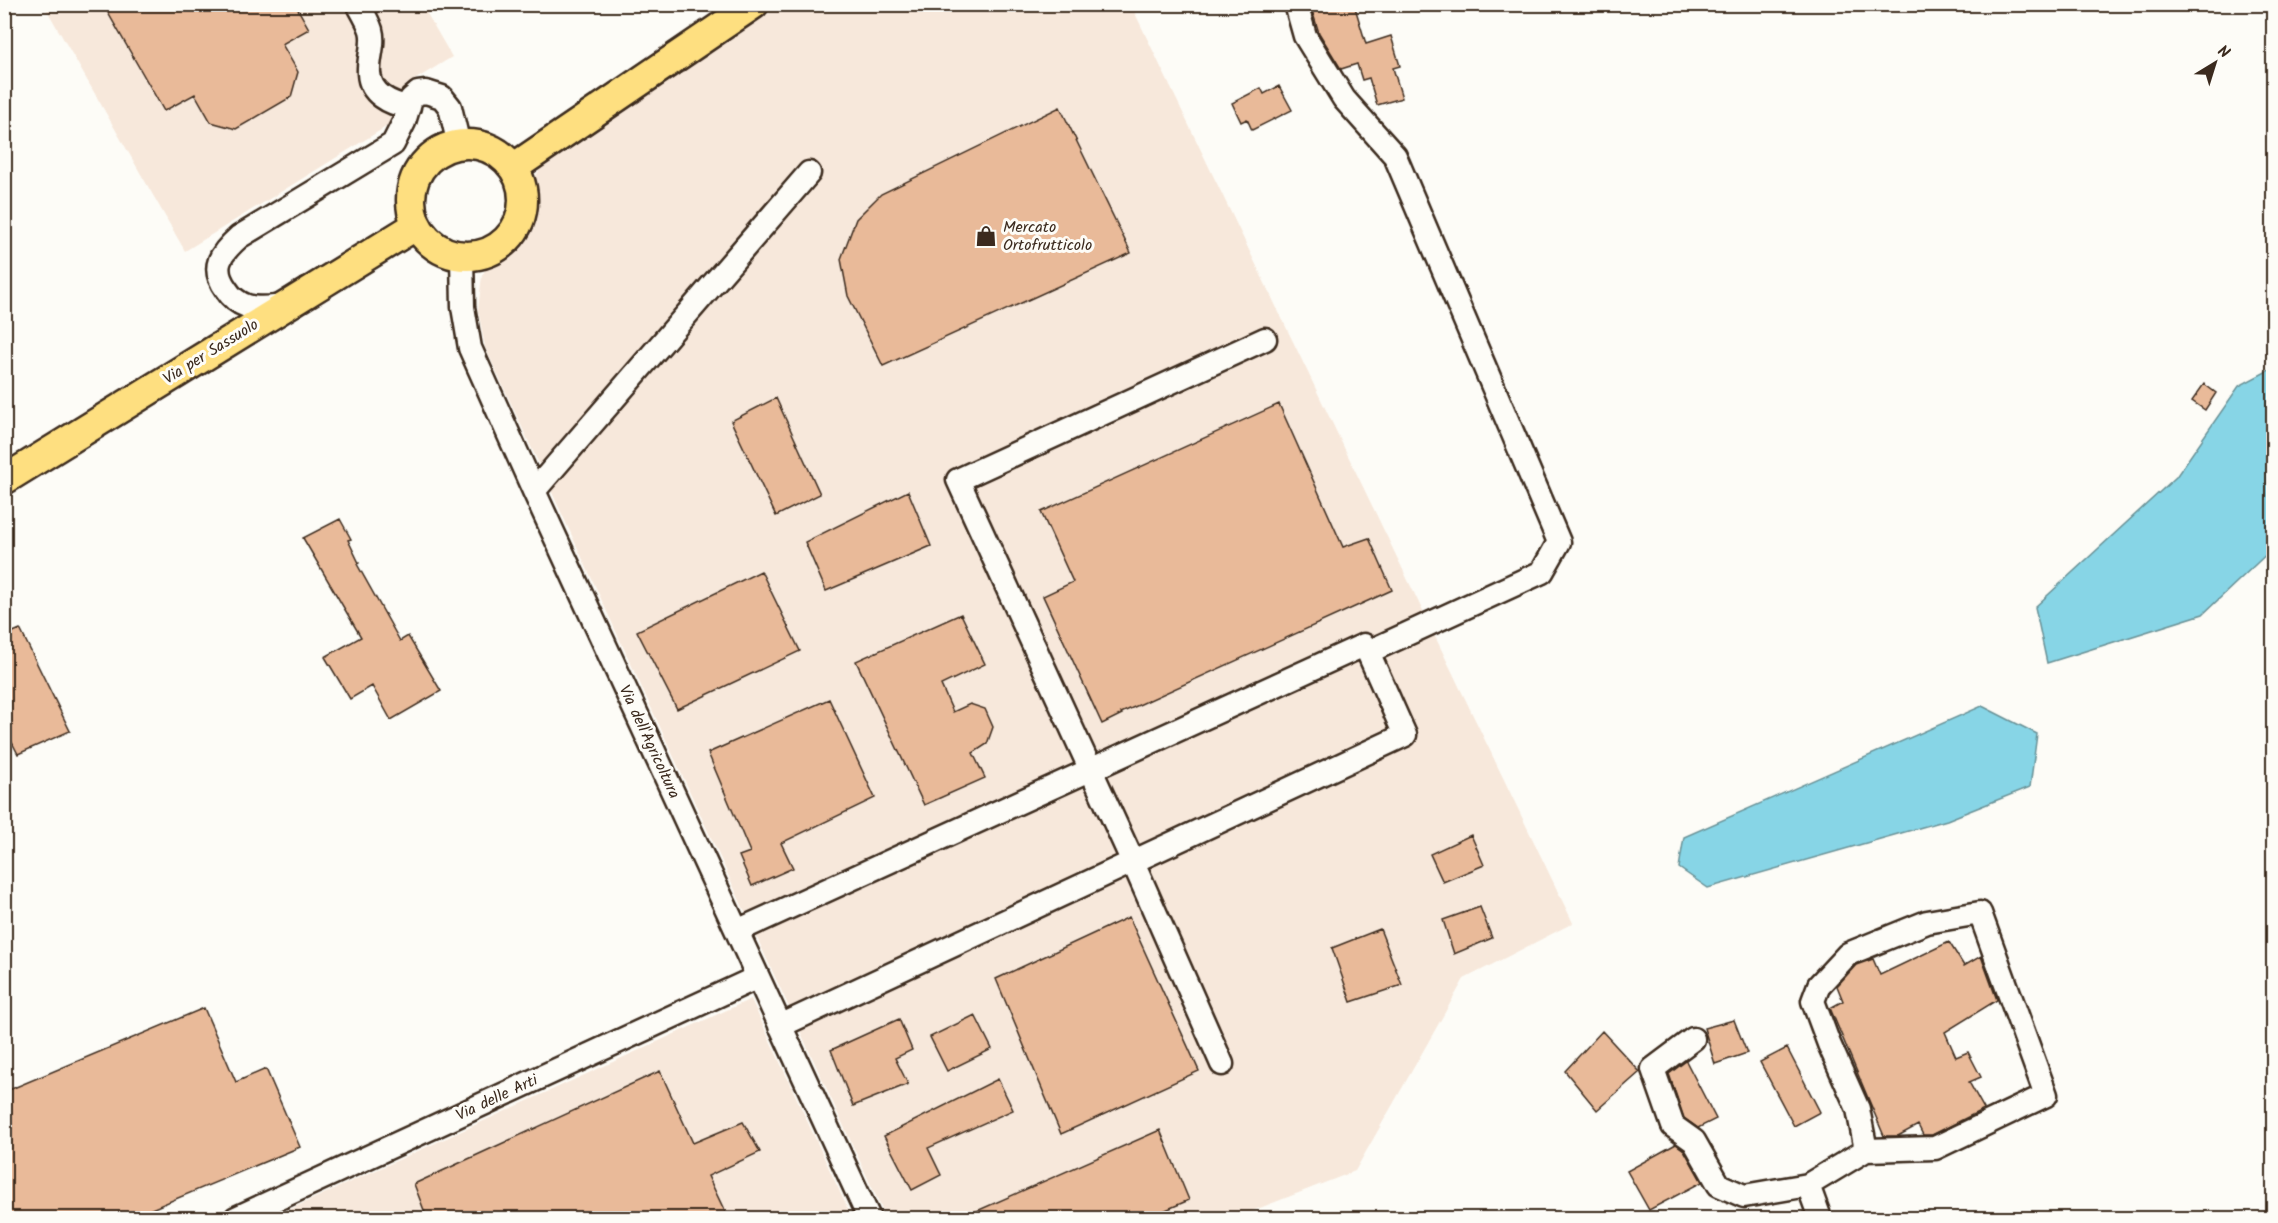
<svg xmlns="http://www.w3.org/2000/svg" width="2278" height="1223" viewBox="0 0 2278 1223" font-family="Kalam,sans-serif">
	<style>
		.built { fill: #f7e8db }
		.water { fill: #87d5e6; stroke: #699196; stroke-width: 1.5 }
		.building { fill: #e9ba99; stroke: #3b2a1e; stroke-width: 1.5 }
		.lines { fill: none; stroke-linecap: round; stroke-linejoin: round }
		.minor-casing { stroke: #3b2a1e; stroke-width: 27 }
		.major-casing { stroke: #3b2a1e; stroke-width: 33 }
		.minor { stroke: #fdfcf7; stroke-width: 22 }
		.major { stroke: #fedf80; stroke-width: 28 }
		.labels { text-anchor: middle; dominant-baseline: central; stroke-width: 6; stroke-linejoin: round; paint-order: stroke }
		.poi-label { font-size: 16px; fill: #3b2a1e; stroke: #fdfcf7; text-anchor: start }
		.street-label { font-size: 16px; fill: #3b2a1e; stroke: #fdfcf7 }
	</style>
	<rect width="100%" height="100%" fill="#fdfcf7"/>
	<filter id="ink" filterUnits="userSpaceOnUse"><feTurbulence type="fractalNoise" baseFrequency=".0167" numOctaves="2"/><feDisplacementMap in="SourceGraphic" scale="12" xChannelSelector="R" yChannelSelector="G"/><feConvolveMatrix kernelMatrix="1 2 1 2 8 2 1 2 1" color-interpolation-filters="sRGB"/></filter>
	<g filter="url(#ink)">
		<path class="built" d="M44 5H422L452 57 406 85 397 98 389 125 185 251Z
			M782 5H1131L1573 923 1464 979 1355 1171 1234 1218H886L485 347 478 310 482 275 488 266 519 242 528 227 533 207 536 176 541 167 558 149Z
			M751 999 852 1218H271Z"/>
		<path class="water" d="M2273 368V548L2203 614 2047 663 2035 607 2176 477 2239 386Z
			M1982 706 2037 734 2030 787 1947 820 1708 888 1679 868 1684 837Z"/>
		<path class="building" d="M103 4H295L309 29 282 44 298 72 291 97 236 129 211 122 195 94 164 111Z
			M1310 4H1354L1366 44 1391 36 1400 66 1393 68 1402 98 1377 105 1369 78 1362 80 1357 64 1341 69 1319 33Z
			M1279 86 1292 110 1252 130 1247 119 1241 122 1232 103 1261 88 1264 94Z
			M1060 107 1131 253 883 366 848 296 841 259 856 219 881 194Z
			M2204 384 2216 393 2205 410 2192 401Z
			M776 398 820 494 776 516 731 421Z
			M1279 404 1343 547 1369 538 1392 590 1121 713 1122 714 1102 724 1043 596 1073 582 1041 512Z
			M908 491 931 546 826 591 805 542Z
			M340 519 351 539 348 540 359 563 357 564 400 641 408 636 441 691 391 720 372 686 350 699 325 657 361 637 303 538Z
			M761 571 800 651 677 709 637 631Z
			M961 614 985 664 941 685 953 712 970 704 985 709 993 727 987 744 973 753 985 778 924 805 856 661Z
			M20 629 70 731 18 754 4 727V636Z
			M829 699 875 798 781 843 793 868 752 886 739 856 750 852 708 753Z
			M1471 835 1484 865 1443 882 1430 854Z
			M1480 907 1492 938 1454 954 1443 920Z
			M1129 917 1199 1071 1061 1134 996 979Z
			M1380 929 1402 985 1351 1002 1332 948Z
			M1949 942 1964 966 1981 956 1997 1000 1945 1032 1956 1057 1968 1052 1981 1077 1969 1082 1984 1109 1932 1135H1923L1918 1125 1898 1136H1884L1830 1008 1843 1001 1837 986 1856 965 1873 959 1880 975Z
			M204 1008 236 1082 266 1069 300 1147 130 1218H4V1092Z
			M975 1015 992 1049 947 1071 930 1037Z
			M899 1019 912 1050 895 1058 908 1084 853 1106 831 1050Z
			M1734 1020 1747 1053 1715 1064 1704 1028Z
			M1602 1031 1640 1072 1597 1110 1565 1071Z
			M1787 1048 1820 1112 1794 1126 1760 1062Z
			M1686 1061 1716 1119 1698 1128 1684 1118 1669 1074Z
			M660 1071 693 1143 743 1122 760 1152 708 1176 728 1218H427L414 1184Z
			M998 1079 1013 1110 928 1148 941 1175 912 1190 884 1136Z
			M1160 1130 1189 1200 1147 1218H961Z
			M1676 1144 1684 1150 1702 1182 1649 1210 1627 1171Z"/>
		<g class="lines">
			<defs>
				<path id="minor" d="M358 4C363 13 368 21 371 30 375 44 368 58 369 73 370 94 390 104 409 107
					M1296 4 1305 36 1344 99 1395 156 1559 542 1542 572 1368 652
					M462 256 463 307 470 348 534 491 869 1218
					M285 306C273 307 259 310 247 306 238 303 231 297 226 289 210 267 221 253 239 237L393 144 404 122 411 99 418 93 426 92 442 97 450 107 459 145
					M534 491 809 173
					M737 931 1364 645 1368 652 1405 735 780 1026
					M1693 1039 1653 1069 1673 1126 1694 1141 1719 1185 1744 1196 1808 1185 1820 1218
					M1222 1064 1133 862 958 480 1265 339
					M1808 1185 1866 1150 1858 1109 1829 1044 1813 1001 1819 985 1848 954 1927 922 1980 913 2046 1095 1935 1148 1866 1150
					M236 1218 758 977"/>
				<path id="major" d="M411 200a56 56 0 1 1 112 0a56 56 0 1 1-112 0Z
					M513 168 754 4
					M4 480 417 225"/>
			</defs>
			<use href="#minor" class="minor-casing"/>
			<use href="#major" class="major-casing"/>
			<use href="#minor" class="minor"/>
			<use href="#major" class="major"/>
		</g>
	</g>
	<defs>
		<symbol id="shop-bare" viewBox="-9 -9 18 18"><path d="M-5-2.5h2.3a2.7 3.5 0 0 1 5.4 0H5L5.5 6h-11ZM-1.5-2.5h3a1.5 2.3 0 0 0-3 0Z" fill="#3b2a1e" stroke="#fdfcf7" stroke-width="2.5" paint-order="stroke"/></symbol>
	</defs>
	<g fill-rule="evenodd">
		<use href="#shop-bare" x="971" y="221" width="30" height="30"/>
	</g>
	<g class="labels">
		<g class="poi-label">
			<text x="1003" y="227">Mercato<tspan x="1003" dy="18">Ortofrutticolo</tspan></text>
		</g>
		<g class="street-label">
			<text transform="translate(211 352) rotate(-32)">Via per Sassuolo</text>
			<text transform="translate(649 742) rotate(65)">Via dell'Agricoltura</text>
			<text transform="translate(497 1098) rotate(-25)">Via delle Arti</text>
		</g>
	</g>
	<rect width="2278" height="1223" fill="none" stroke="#fdfcf7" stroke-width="24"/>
	<rect x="12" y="12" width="2254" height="1199" fill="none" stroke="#3b2a1e" stroke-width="2" filter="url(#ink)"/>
	<g transform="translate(2215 63) rotate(38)" stroke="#fdfcf7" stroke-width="4.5" paint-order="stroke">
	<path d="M0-4.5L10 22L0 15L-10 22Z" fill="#3b2a1e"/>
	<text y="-9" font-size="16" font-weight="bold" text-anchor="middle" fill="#3b2a1e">N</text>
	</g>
</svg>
